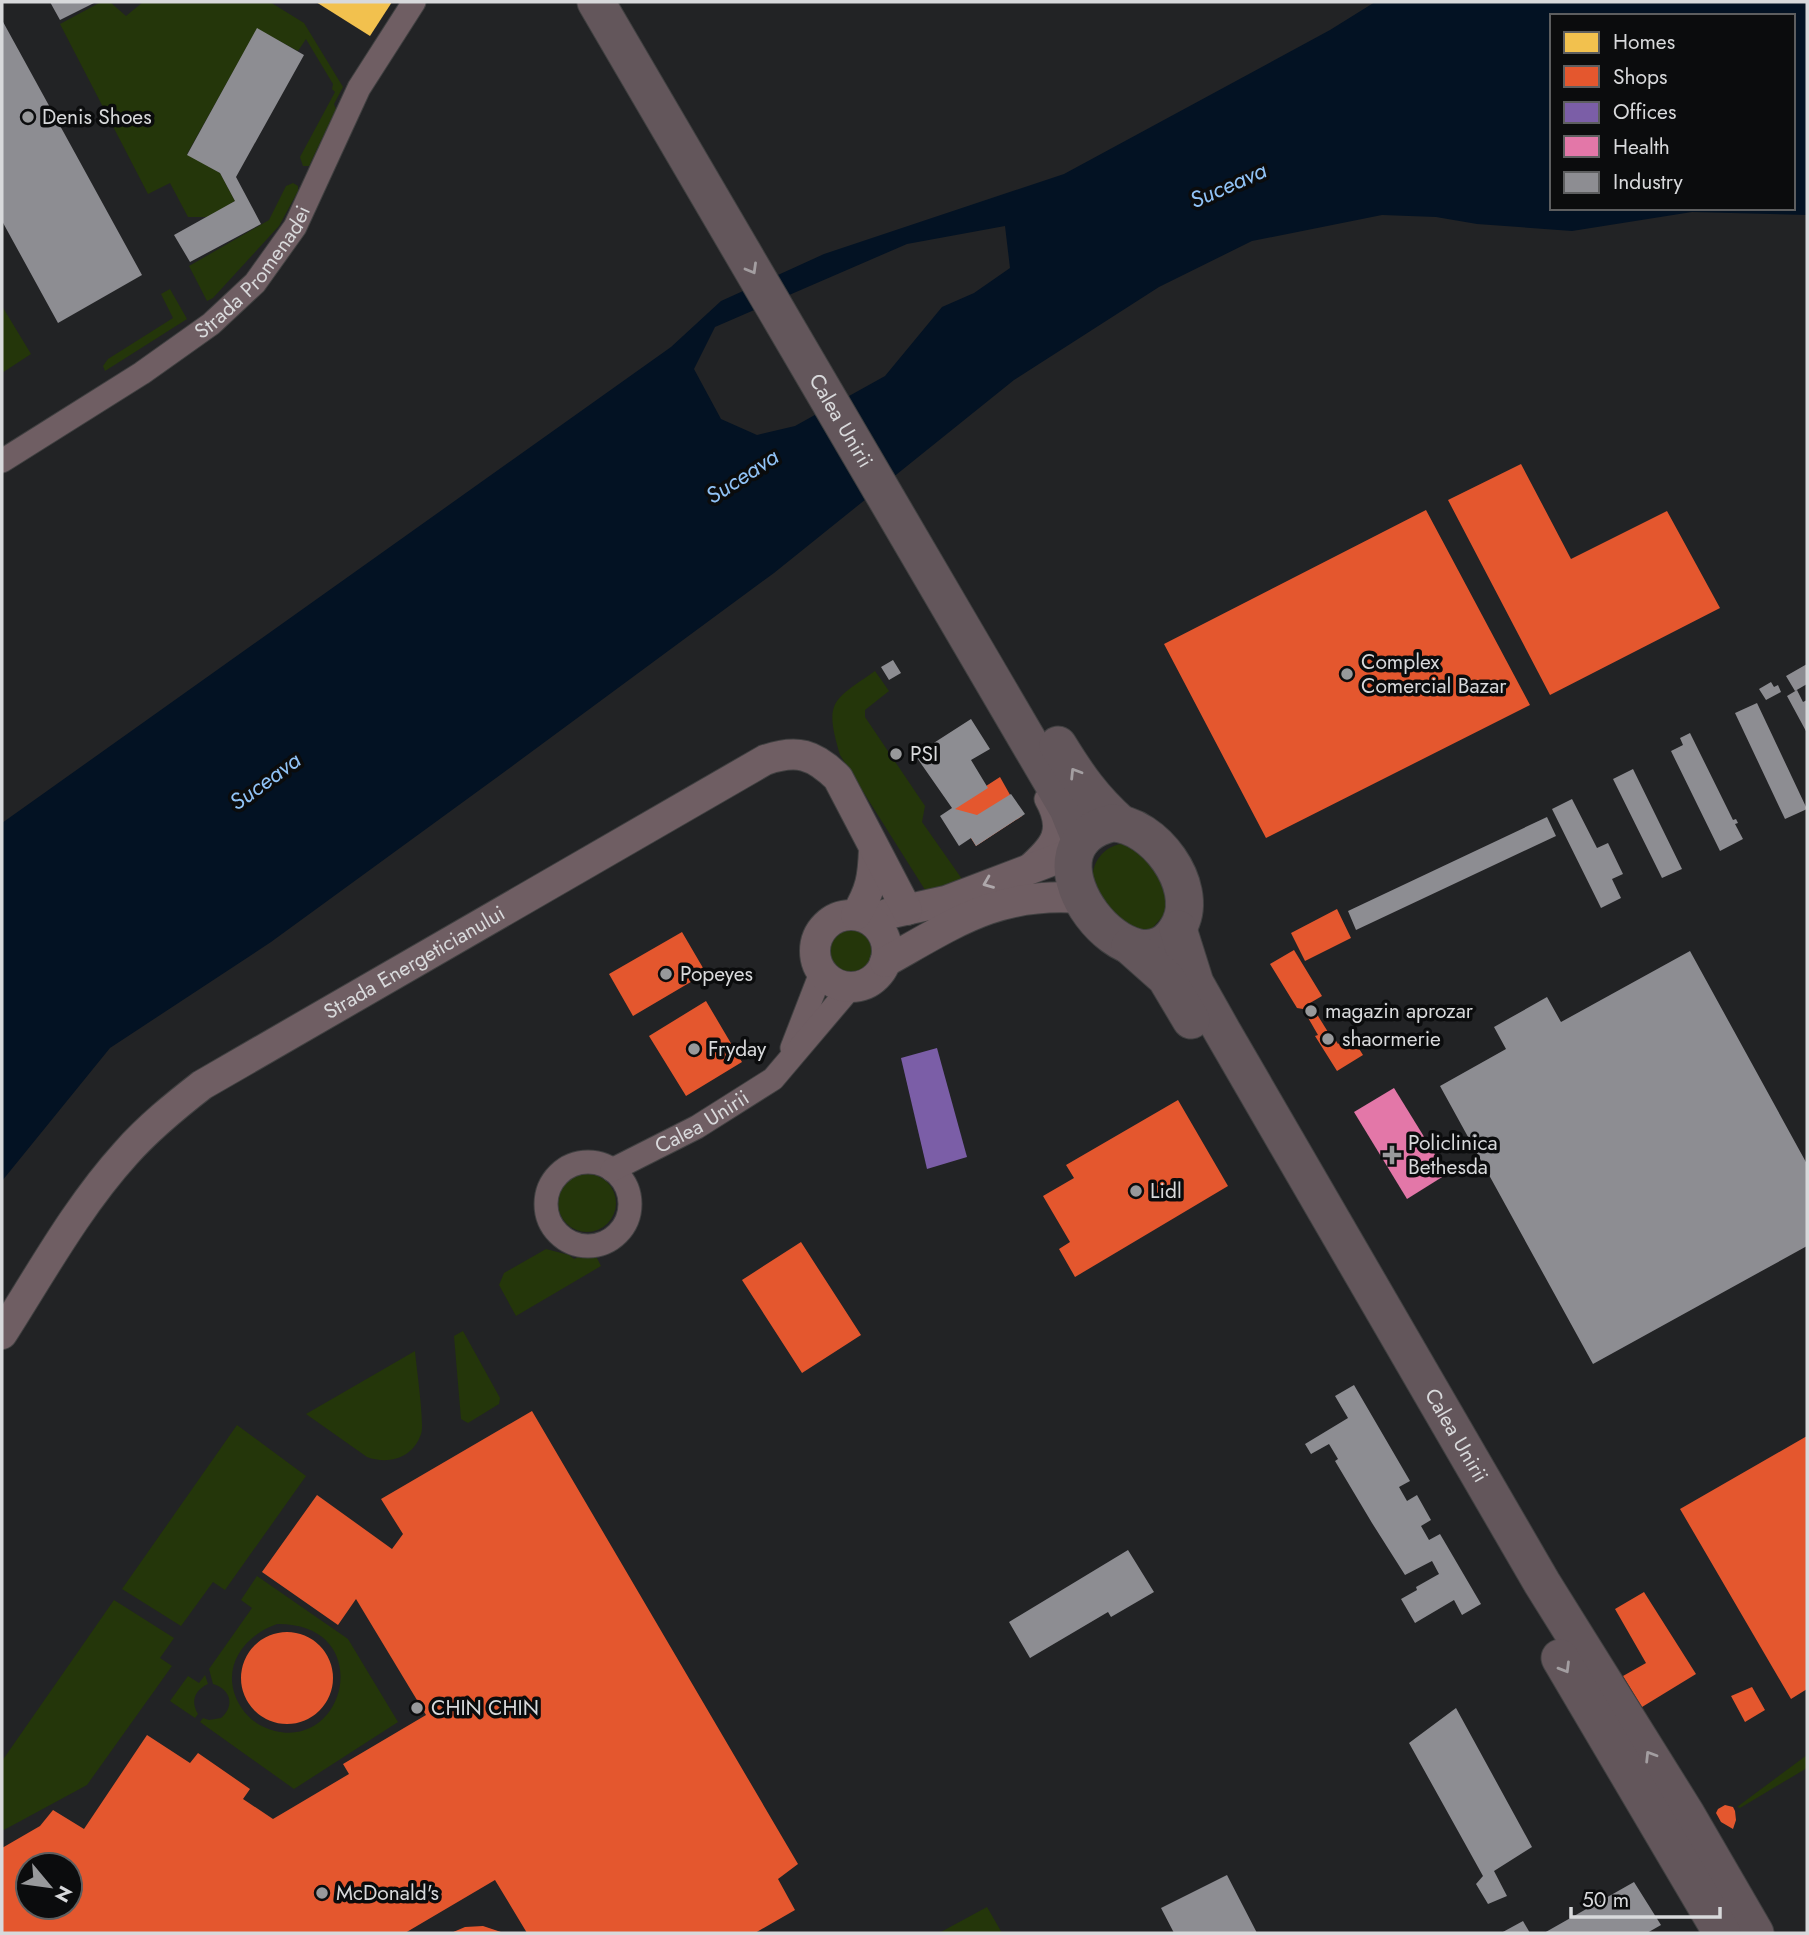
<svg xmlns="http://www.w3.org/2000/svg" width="1809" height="1935" viewBox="0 0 1809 1935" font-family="Jost,sans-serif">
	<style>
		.green { fill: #24360a; fill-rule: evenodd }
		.water { fill: #031223; fill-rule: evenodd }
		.homes { fill: #f2c14e }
		.shops { fill: #e4572e; fill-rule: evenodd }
		.offices { fill: #7b5ea7 }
		.health { fill: #e377a8 }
		.industry { fill: #8d8d92 }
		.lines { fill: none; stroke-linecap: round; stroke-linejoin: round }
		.minor-casing { stroke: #404041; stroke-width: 25 }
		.tertiary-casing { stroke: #404041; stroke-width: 32 }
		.primary-casing { stroke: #404041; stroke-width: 39 }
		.minor { stroke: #6f5e63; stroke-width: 23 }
		.tertiary { stroke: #6f5e63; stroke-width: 30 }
		.primary { stroke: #63565b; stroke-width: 37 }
		.oneway { stroke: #a39ea1 }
		.oneway2 { stroke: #aea8ab }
		.poi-dot { fill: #98999b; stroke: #0b0c0d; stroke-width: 2.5 }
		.labels { text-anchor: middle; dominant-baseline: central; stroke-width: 7; stroke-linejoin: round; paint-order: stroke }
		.poi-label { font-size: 21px; fill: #d8d9db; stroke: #0b0c0d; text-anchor: start }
		.street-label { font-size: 21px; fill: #d8d9db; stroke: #0b0c0d }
		.water-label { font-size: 23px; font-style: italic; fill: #91c3f6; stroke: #0b0c0d }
	</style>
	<rect width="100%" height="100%" fill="#222325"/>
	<path class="green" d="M101 2H110L126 16 143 2H270L304 23 343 87 334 104 336 109 309 166H303L300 157 335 92 332 89 333 84 306 39 298 51 257 29 187 154 220 173 235 201 208 217H188L170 183 148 194 60 24Z
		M293 183 298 186V191L279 226 213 298 207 301 189 266 269 220 286 186Z
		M170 289 187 319 105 371 103 366 108 359 173 318 161 294Z
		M2 306 31 354 2 373Z
		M875 671 889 691 865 710V717L925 806 922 822 962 879 927 893 840 755C824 701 832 701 875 671Z
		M1122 844 1139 849 1165 882 1168 910 1148 933 1117 925C1111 914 1094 890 1093 879 1091 862 1106 845 1122 844Z
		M816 951a34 34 0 1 1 68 0a34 34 0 1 1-68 0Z
		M558 1203a29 29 0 1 1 58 0a29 29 0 1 1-58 0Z
		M546 1249 569 1255 574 1259 587 1253 596 1256 601 1266 516 1316 499 1285 504 1273Z
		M463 1331 500 1398 499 1404 468 1423 461 1419 454 1336Z
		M415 1351C416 1364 425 1426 421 1434 413 1458 389 1465 367 1457L306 1414Z
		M237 1425 306 1476 225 1590 213 1582 181 1626 122 1589Z
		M257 1576 348 1639 398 1722 294 1789 200 1722 203 1718 209 1720 221 1718C235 1706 231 1689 213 1684L209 1669 252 1608 241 1600ZM277 1624C375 1623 348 1749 275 1731 261 1727 249 1720 241 1707 218 1671 242 1636 277 1624Z
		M114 1600 174 1638 160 1658 172 1666 87 1785 2 1831V1761Z
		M205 1675 208 1684C195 1690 190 1701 198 1714L195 1718 170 1701 188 1676 199 1683Z
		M1807 1755V1768L1740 1808 1737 1807Z
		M987 1907 1002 1933H939Z"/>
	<path class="water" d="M1375 2H1807V215L1692 212 1572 231 1477 224 1436 217 1382 215 1252 241 1159 287 1014 380 774 573 496 778 271 942 110 1048 2 1181V823L671 347 721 301 824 254 1064 174 1330 30ZM1552 16H1793V208H1552ZM1005 226 1010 268 974 293 942 307 885 376 795 426 757 435 721 419 694 369 715 327 907 244Z"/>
	<path class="homes" d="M316 2H392L370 36Z"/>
	<path class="shops" d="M1521 464 1571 559 1667 511 1720 608 1550 695 1448 500Z
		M1426 510 1530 705 1266 838 1164 644Z
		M1000 777 1022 816 976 846 952 808Z
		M1337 909 1351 938 1305 961 1291 933Z
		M682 932 706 973 633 1016 609 974Z
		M1294 950 1322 996 1310 1003 1328 1032 1330 1031 1338 1044 1351 1036 1363 1055 1337 1071 1315 1036 1318 1035 1303 1009 1297 1008 1270 964Z
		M706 1001 742 1062 686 1096 649 1036Z
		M1178 1100 1228 1186 1075 1277 1059 1249 1070 1242 1043 1196 1074 1178 1066 1165Z
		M801 1242 861 1335 802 1373 742 1280Z
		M532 1411 798 1864 778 1879 795 1910 755 1933H527L495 1880 405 1933H2V1848L40 1826 53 1810 84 1829 147 1735 190 1763 198 1753 250 1789 243 1799 273 1819 349 1774 343 1764 426 1715 356 1599 338 1625 262 1572 317 1495 392 1549 403 1534 381 1499ZM28 1865H70V1907H28Z
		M1807 1436V1689L1791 1699 1680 1509Z
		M1644 1592 1696 1674 1642 1707 1623 1676 1646 1663 1615 1609Z
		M241 1678a46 46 0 1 1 92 0a46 46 0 1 1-92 0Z
		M1752 1687 1765 1710 1745 1722 1731 1696Z
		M1725 1805 1733 1807 1735 1811 1736 1820 1733 1829 1721 1822 1716 1813 1718 1809Z
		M483 1926 504 1933H451L465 1927Z"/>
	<path class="offices" d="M937 1048 967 1157 927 1169 901 1058Z"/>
	<path class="health" d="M1394 1088 1447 1174 1407 1199 1354 1112Z"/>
	<path class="industry" d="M50 2H96L60 20Z
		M2 20 142 275 58 323 2 221Z
		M257 28 304 55 236 177 261 224 190 262 174 235 235 201 220 173 187 155Z
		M893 660 901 673 889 680 881 667Z
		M1807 664V684L1795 691 1786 676Z
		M1771 682 1774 687 1778 685 1781 692 1766 700 1759 689Z
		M1797 690 1803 702 1807 700V733L1787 696Z
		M1757 703 1807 809 1785 819 1735 713Z
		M971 719 990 749 971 760 988 788 955 809 977 815 1011 794 1025 814 976 846 971 838 959 846 940 816 952 808 915 755Z
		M1690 733 1733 820 1736 819 1738 823 1735 824 1743 839 1720 851 1671 751 1683 745 1680 738Z
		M1633 769 1682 869 1662 878 1613 779Z
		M1572 799 1597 848 1608 843 1623 874 1612 879 1621 898 1601 908 1552 809Z
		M1547 817 1556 836 1356 930 1348 911Z
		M1690 951 1807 1164V1246L1593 1364 1440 1086 1506 1049 1494 1027 1547 997 1561 1022Z
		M1354 1385 1410 1481 1399 1487 1407 1501 1417 1495 1431 1520 1421 1526 1429 1540 1440 1534 1481 1604 1462 1615 1454 1600 1415 1623 1401 1599 1417 1590 1416 1587 1439 1574 1432 1561 1405 1575 1372 1523 1335 1461 1338 1459 1329 1444 1311 1454 1305 1444 1348 1418 1335 1396Z
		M1128 1550 1154 1592 1111 1617 1108 1612 1030 1658 1009 1622Z
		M1456 1708 1532 1847 1494 1871 1507 1896 1488 1904 1476 1884 1483 1876 1409 1743Z
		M1227 1875 1257 1933H1174L1161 1908Z
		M1634 1882 1661 1925 1647 1933H1544Z
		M1523 1921 1530 1933H1501Z"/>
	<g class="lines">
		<defs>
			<g id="minor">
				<path id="s1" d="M2 461 142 373 211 324 255 283 295 227 359 88 414 2"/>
				<path d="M1027 867C1052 845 1064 831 1046 799"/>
				<path d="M792 1048 821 973"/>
				<circle cx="588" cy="1204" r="42"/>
				<path id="s2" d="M612 1170 697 1127 773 1079 851 987"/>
			</g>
			<g id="tertiary">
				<path d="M887 914 946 901 1075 852"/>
				<circle cx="851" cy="951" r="36"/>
				<path d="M856 915C871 890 873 877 874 849"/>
				<path d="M885 962C955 923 997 892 1080 898"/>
				<path id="s3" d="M2 1334C41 1273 77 1207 126 1153 149 1127 175 1106 202 1085L765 760C797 749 814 754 838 778L907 910"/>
			</g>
			<g id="primary">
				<path id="s4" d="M596 2 1068 809 1081 841"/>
				<path d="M1058 745C1077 776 1093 799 1120 823"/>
				<path d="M1112 823C1154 824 1199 885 1180 924 1138 1009 1009 847 1112 823Z"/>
				<path id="s5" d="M1178 929 1195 983 1222 1031 1542 1583 1686 1814 1755 1933"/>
				<path d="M1130 946 1166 978 1191 1020"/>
				<path d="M1560 1658 1722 1933"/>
			</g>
		</defs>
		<use href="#minor" class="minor-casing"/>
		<use href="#tertiary" class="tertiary-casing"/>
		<use href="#primary" class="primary-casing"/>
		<use href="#minor" class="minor"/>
		<use href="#tertiary" class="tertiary"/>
		<use href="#primary" class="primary"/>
	</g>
	<defs><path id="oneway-chevron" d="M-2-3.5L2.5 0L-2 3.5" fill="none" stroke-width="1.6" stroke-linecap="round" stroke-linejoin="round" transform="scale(1.75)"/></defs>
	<g class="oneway">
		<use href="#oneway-chevron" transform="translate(752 269) rotate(60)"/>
		<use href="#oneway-chevron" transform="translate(1075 773) rotate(-122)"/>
		<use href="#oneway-chevron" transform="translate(1565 1668) rotate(59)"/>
		<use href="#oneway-chevron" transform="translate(1650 1756) rotate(-122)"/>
	</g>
	<use class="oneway2" href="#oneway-chevron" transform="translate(988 883) rotate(158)"/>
	<g class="poi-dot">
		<circle cx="28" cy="117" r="7"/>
		<circle cx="1347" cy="674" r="7"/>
		<circle cx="896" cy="754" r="7"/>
		<circle cx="666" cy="974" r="7"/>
		<circle cx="1311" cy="1011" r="7"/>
		<circle cx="1328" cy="1039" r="7"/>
		<circle cx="694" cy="1049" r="7"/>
		<path d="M1388.5 1144.5h7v7h7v7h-7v7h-7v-7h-7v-7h7z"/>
		<circle cx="1136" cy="1191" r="7"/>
		<circle cx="417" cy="1708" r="7"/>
		<circle cx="322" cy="1893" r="7"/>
	</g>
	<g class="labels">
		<g class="poi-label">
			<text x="42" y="117">Denis Shoes</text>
			<text x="1361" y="662">Complex<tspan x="1361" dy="24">Comercial Bazar</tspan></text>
			<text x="910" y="754">PSI</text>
			<text x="680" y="974">Popeyes</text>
			<text x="1325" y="1011">magazin aprozar</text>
			<text x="1342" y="1039">shaormerie</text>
			<text x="708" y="1049">Fryday</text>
			<text x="1408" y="1143">Policlinica<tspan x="1408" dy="24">Bethesda</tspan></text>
			<text x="1150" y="1191">Lidl</text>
			<text x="431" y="1708">CHIN CHIN</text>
			<text x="336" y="1893">McDonald's</text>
		</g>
		<g class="street-label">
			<text stroke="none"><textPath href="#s1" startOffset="317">Strada Promenadei</textPath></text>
			<text stroke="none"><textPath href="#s4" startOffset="485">Calea Unirii</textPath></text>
			<text stroke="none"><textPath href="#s3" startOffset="567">Strada Energeticianului</textPath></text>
			<text stroke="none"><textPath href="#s2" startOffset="102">Calea Unirii</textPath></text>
			<text stroke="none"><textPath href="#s5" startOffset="579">Calea Unirii</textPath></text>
		</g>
		<g class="water-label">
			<text transform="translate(1228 185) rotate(-24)">Suceava</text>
			<text transform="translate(742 476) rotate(-33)">Suceava</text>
			<text transform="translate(265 781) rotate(-36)">Suceava</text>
		</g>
	</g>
	<rect width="1809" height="1935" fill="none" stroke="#d8d9db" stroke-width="7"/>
	<rect x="1550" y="14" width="245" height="196" fill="#0b0c0d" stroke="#5d5e5f" stroke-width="2"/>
	<rect x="1564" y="32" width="35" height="21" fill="#f2c14e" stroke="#5d5e5f" stroke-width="2"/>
	<text x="1613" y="49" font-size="21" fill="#d8d9db">Homes</text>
	<rect x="1564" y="66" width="35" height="21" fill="#e4572e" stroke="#5d5e5f" stroke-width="2"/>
	<text x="1613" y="84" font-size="21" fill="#d8d9db">Shops</text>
	<rect x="1564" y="102" width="35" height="21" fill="#7b5ea7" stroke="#5d5e5f" stroke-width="2"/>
	<text x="1613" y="119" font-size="21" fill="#d8d9db">Offices</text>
	<rect x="1564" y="136" width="35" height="21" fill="#e377a8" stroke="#5d5e5f" stroke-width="2"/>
	<text x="1613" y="154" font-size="21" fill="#d8d9db">Health</text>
	<rect x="1564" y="172" width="35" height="21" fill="#8d8d92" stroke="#5d5e5f" stroke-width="2"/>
	<text x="1613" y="189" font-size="21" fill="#d8d9db">Industry</text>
	<g transform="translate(49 1886) rotate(119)"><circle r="33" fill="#0b0c0d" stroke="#5d5e5f" stroke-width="2"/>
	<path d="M0-5L12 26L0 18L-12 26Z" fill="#98999b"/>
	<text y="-10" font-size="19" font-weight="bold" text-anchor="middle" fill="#d8d9db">N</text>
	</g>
	<path d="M1571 1907v10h149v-10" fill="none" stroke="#d8d9db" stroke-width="3.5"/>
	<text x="1582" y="1907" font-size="21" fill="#d8d9db" stroke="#0b0c0d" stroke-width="5" paint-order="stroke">50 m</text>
</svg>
